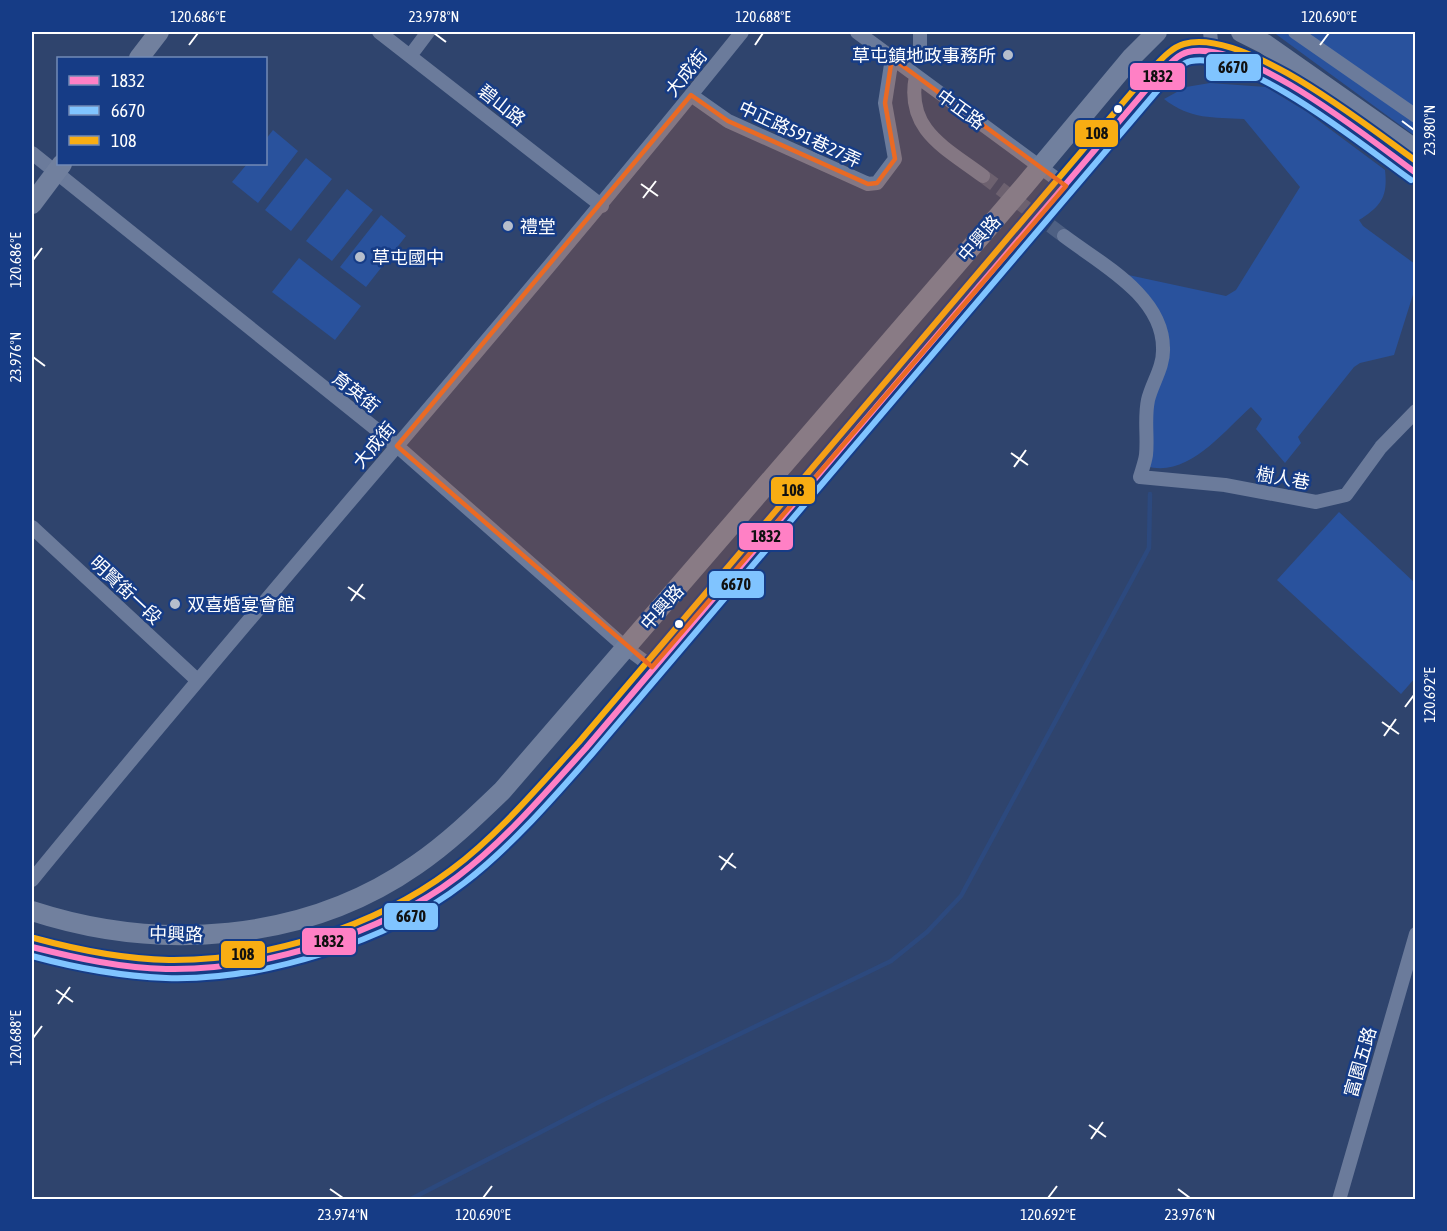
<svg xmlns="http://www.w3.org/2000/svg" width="1447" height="1231" viewBox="0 0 1447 1231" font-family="'Asap Condensed','Noto Sans TC',sans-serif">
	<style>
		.green { fill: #29529d }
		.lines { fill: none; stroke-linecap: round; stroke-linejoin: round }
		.stream { stroke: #2c497e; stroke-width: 4.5 }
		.street-tunnel { stroke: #4e6083; stroke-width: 14; stroke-dasharray: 14 7; stroke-linecap: butt }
		.street { stroke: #6b7b9b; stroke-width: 14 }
		.secondary { stroke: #71809e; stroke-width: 20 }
		.bus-1-casing { stroke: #163c86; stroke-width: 10 }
		.bus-2-casing { stroke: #163c86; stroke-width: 10 }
		.bus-3-casing { stroke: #163c86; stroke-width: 10 }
		.bus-1 { stroke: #ff80c5; stroke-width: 6 }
		.bus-2 { stroke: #80c4ff; stroke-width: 6 }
		.bus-3 { stroke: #f8ad13; stroke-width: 6 }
		.marked { fill: #ea6a24; fill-opacity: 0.2; stroke: #ea6a24; stroke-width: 4.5; stroke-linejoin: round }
		.ticks { fill: none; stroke: #fff; stroke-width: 2 }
		.poi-dot { fill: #b6becc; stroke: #163c86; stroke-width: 2 }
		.bus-dot { fill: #fff; stroke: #163c86; stroke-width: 2 }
		.labels { text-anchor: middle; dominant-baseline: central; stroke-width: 5; stroke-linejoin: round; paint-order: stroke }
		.poi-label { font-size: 18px; fill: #fff; stroke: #163c86; text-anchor: start }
		.street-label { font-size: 18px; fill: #fff; stroke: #163c86 }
		.line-badge { stroke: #163c86; stroke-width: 2 }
		.pale-badge-label { font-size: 16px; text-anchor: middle; font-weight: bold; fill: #111 }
		.neatline { fill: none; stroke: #fff; stroke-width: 2 }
		.ticks-label { font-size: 15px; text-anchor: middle; fill: #fff }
	</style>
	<rect width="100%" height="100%" fill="#2f446d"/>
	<path class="green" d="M1273 32H1415V136Z
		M1210 83 1266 87 1307 112 1385 170C1388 197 1381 206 1359 220L1363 226 1415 264 1416 285 1394 355 1360 363 1354 367 1298 437 1301 443 1285 463 1256 429 1262 419 1251 407C1223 432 1187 479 1146 466L1160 329 1119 273 1226 296 1236 290 1300 187 1244 119C1213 117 1191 120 1164 99L1186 87Z
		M273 130 298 151 258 203 232 182 247 164H266V139Z
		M306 158 332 179 291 231 265 210Z
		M347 189 373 210 332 261 306 241Z
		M381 215 406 236 366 287 340 267Z
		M299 258 361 306 335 340 272 292Z
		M1339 512 1415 583V678L1401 694 1277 580Z"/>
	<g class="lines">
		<path class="stream" d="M409 1200 599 1102 891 961 927 932 961 896 1149 548 1150 494"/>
		<path class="street-tunnel" d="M983 176 1064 236"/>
		<path class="street" d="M379 32 602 206
			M857 32 1066 186
			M1210 32 1212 49
			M1295 32 1416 116
			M920 48V32
			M410 56 428 32
			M916 76C905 130 946 148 983 176
			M691 95 728 121 868 184 877 183 895 159 885 103 892 58
			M32 153 397 446 625 647 652 667
			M1064 236C1101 264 1163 296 1163 348 1164 367 1152 383 1148 400 1144 419 1148 437 1146 455 1145 462 1142 470 1140 477L1225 485 1316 502 1346 495 1381 447 1416 411
			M32 527 196 679
			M32 880C265 595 511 319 742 32
			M1339 1200 1416 934"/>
		<path class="secondary" d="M1241 32 1265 44 1416 150
			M139 58 159 32
			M32 204 62 164
			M32 911C158 952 304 943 416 865 447 844 475 817 502 791L1025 185 1132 57 1157 32
			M32 947C87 962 154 974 212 967 295 957 380 929 450 882 473 866 494 844 514 824 564 775 609 722 652 667L1156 78C1165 70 1177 55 1188 52 1240 36 1371 141 1416 173"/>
		<defs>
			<path id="bus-1" d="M32 947C76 958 121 968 166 969 261 971 382 934 457 877 505 841 546 792 586 748L1156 78C1165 70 1175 55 1188 52 1247 39 1368 138 1416 173"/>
			<path id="bus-2" d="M32 956C76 968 120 976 166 978 262 981 388 942 464 883 512 846 553 798 592 754L1163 84C1170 77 1180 63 1191 61 1246 50 1366 148 1411 180"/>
			<path id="bus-3" d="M34 938C78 950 123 959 169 960 264 961 374 928 451 870 498 835 539 786 579 742L1149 72C1159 62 1170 48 1184 44 1244 27 1368 127 1416 161"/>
		</defs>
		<use href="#bus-1" class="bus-1-casing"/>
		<use href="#bus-2" class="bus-2-casing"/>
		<use href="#bus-3" class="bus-3-casing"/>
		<use href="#bus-1" class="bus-1"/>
		<use href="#bus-2" class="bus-2"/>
		<use href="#bus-3" class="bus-3"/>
	</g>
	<path class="marked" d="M892 58 1066 186 652 667 397 446 691 95 728 121 868 184 877 183 895 159 885 103Z"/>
	<path class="ticks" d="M434 33 446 42M189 45 198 33M755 45 763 33M1320 45 1329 33M1402 121 1414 130M641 184 658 196M643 198 656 181M33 260 42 248M33 357 45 366M1011 453 1028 465M1014 467 1026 450M348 587 365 599M351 601 363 584M1405 707 1414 695M1382 722 1399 734M1384 736 1396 719M719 856 736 868M721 870 733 853M56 990 73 1002M58 1004 70 987M33 1038 42 1026M1089 1125 1106 1137M1091 1139 1103 1122M330 1189 343 1198M1178 1189 1190 1198M483 1198 492 1186M1048 1198 1057 1186"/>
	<g class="poi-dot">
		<circle cx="1008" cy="55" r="6"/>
		<circle cx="508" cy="226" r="6"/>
		<circle cx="360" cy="257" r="6"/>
		<circle cx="175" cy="604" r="6"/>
	</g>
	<g class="bus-dot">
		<circle cx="1118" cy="109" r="5"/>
		<circle cx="679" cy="624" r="5"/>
	</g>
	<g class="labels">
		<g class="poi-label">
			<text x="996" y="55" text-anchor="end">草屯鎮地政事務所</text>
			<text x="520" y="226">禮堂</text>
			<text x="372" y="257">草屯國中</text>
			<text x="187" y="604">双喜婚宴會館</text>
		</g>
		<g class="street-label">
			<text transform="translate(686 73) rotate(-51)">大成街</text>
			<text transform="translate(502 105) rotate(38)">碧山路</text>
			<text transform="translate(961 109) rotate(36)">中正路</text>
			<text transform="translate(800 134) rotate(25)">中正路591巷27弄</text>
			<text transform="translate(979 238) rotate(-49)">中興路</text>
			<text transform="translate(356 392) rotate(38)">育英街</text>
			<text transform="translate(374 445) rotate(-50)">大成街</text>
			<text transform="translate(1283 478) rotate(10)">樹人巷</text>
			<text transform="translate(126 590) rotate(43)">明賢街一段</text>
			<text transform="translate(662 607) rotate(-48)">中興路</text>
			<text transform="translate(176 934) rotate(1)">中興路</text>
			<text transform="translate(1360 1062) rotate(-74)">富園五路</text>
		</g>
	</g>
	<g class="line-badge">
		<rect x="1205" y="53" width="57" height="29" rx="6" fill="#80c4ff"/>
		<rect x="1129" y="62" width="57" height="29" rx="6" fill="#ff80c5"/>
		<rect x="1074" y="119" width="45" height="29" rx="6" fill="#f8ad13"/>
		<rect x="770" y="476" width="46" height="29" rx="6" fill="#f8ad13"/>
		<rect x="738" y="522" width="56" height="29" rx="6" fill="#ff80c5"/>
		<rect x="708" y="570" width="57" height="29" rx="6" fill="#80c4ff"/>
		<rect x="383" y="902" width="56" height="29" rx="6" fill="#80c4ff"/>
		<rect x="301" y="927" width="56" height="29" rx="6" fill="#ff80c5"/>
		<rect x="220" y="940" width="46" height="29" rx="6" fill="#f8ad13"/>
	</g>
	<g class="pale-badge-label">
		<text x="1233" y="73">6670</text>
		<text x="1158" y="82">1832</text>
		<text x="1097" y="139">108</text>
		<text x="793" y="496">108</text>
		<text x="766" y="542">1832</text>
		<text x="736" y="590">6670</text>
		<text x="411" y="922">6670</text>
		<text x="329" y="947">1832</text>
		<text x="243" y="960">108</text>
	</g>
	<rect width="1447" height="1231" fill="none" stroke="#163c86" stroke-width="66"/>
	<rect x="57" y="57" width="210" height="108" fill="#163c86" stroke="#738ab6" stroke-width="1.5"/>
	<rect x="69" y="76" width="30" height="9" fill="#ff80c5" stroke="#738ab6" stroke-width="1.5"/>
	<text x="111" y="87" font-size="18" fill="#ffffff">1832</text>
	<rect x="69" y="106" width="30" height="9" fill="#80c4ff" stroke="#738ab6" stroke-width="1.5"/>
	<text x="111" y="117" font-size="18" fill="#ffffff">6670</text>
	<rect x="69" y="136" width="30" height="9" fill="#f8ad13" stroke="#738ab6" stroke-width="1.5"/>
	<text x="111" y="147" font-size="18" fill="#ffffff">108</text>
	<rect x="33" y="33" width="1381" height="1165" class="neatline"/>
	<g class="ticks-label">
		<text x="198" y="22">120.686°E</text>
		<text x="434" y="22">23.978°N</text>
		<text x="763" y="22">120.688°E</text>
		<text x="1329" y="22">120.690°E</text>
		<text transform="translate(1430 130) rotate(-90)" y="5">23.980°N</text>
		<text transform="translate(16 260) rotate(-90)" y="5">120.686°E</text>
		<text transform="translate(16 357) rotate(-90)" y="5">23.976°N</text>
		<text transform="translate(1430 695) rotate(-90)" y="5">120.692°E</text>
		<text transform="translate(16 1038) rotate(-90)" y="5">120.688°E</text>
		<text x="343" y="1220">23.974°N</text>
		<text x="483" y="1220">120.690°E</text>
		<text x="1048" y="1220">120.692°E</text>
		<text x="1190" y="1220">23.976°N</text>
	</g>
</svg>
